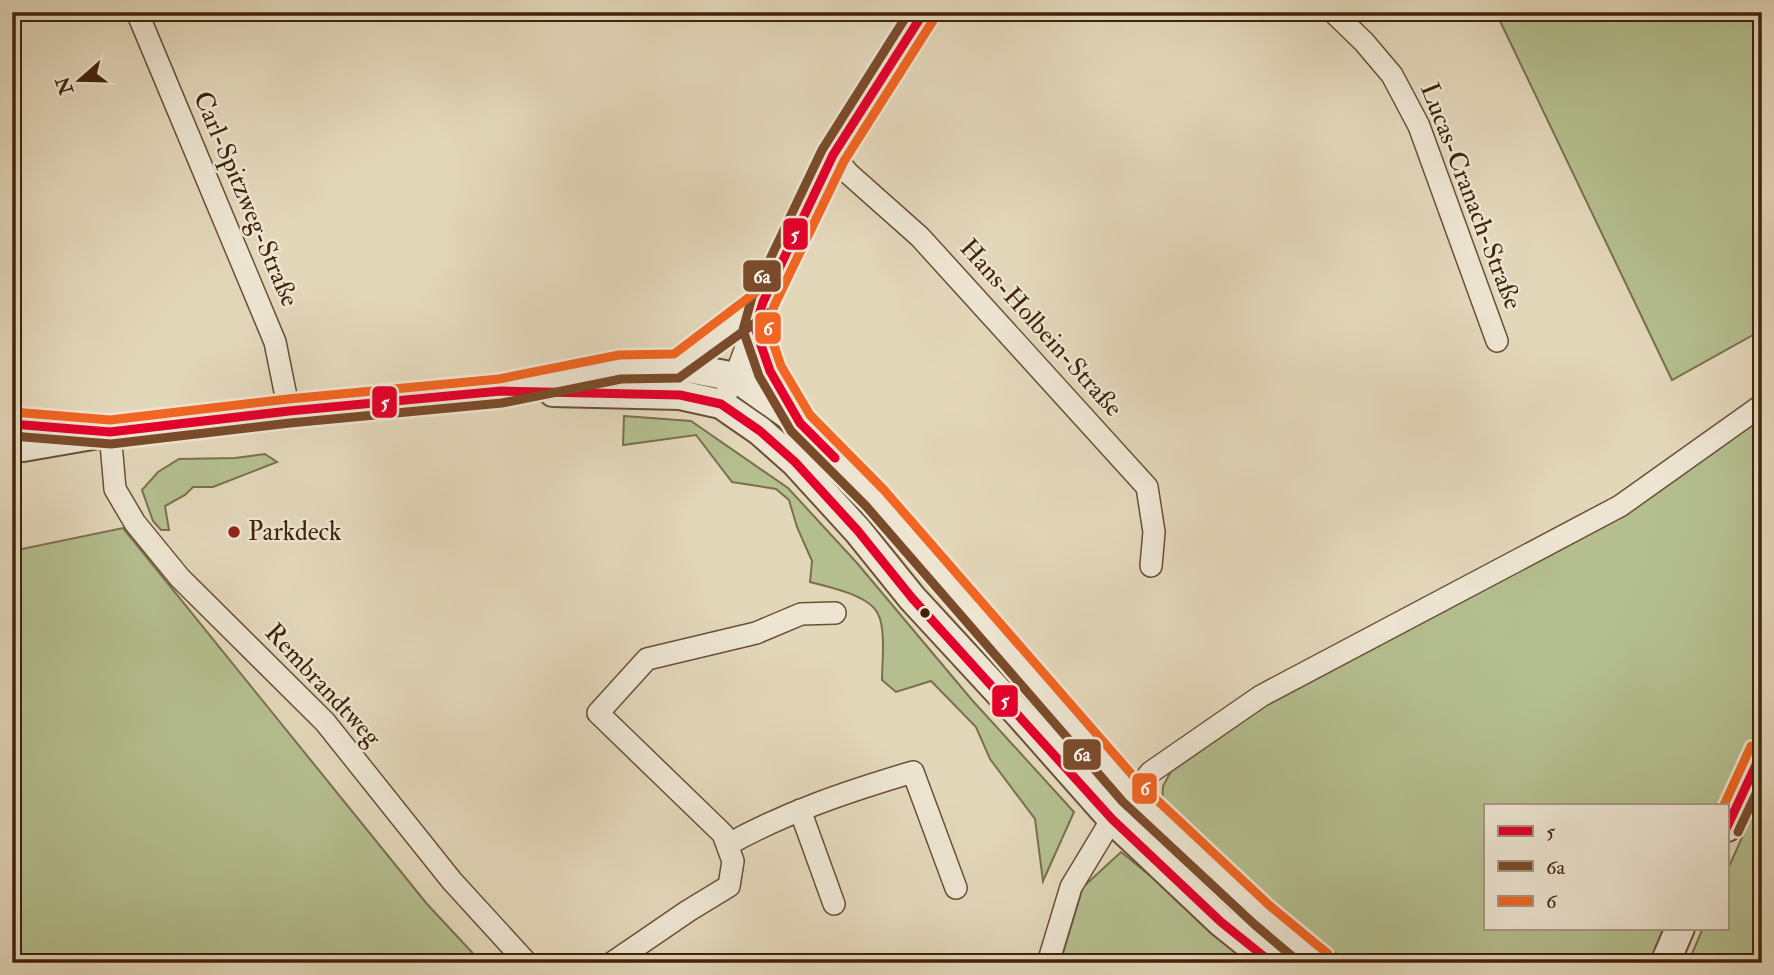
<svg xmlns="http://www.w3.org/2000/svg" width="1774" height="975" viewBox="0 0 1774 975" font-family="'IM FELL Double Pica',serif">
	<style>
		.green { fill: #b4be8f; stroke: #7a704c; stroke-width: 2 }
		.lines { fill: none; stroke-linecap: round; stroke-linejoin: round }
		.minor-casing { stroke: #6a5034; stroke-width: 24 }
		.tertiary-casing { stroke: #6a5034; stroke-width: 32 }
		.minor { stroke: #ede5d2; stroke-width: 21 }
		.tertiary { stroke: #ede5d2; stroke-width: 28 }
		.bus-1-casing { stroke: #ede5d2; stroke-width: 14 }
		.bus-2-casing { stroke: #ede5d2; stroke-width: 14 }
		.bus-3-casing { stroke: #ede5d2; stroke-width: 14 }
		.bus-1 { stroke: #e4002b; stroke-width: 9 }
		.bus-2 { stroke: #7a4b2a; stroke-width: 9 }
		.bus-3 { stroke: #f26522; stroke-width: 9 }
		.poi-dot { fill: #8f2418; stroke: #ede5d2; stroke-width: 2.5 }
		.bus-dot { fill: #412308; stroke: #ede5d2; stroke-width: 2.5 }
		.labels { text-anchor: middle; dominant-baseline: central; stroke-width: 5; stroke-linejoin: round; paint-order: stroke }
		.street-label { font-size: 26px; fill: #412308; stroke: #ede5d2 }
		.poi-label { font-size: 26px; fill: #412308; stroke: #ede5d2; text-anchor: start }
		.line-badge { stroke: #ede5d2; stroke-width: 2.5 }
		.badge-label { font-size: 19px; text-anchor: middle; font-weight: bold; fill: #fff }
	</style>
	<rect width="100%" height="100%" fill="#e3d7ba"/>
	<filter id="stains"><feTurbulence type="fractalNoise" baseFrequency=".00286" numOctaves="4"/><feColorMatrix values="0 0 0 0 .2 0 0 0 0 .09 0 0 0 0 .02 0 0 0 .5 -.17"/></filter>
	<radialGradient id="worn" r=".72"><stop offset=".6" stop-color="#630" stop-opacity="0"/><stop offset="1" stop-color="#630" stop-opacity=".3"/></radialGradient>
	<path class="green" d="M1493 12H1762V330L1672 380 1501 23Z
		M1762 415V728L1727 808V805H1485V928H1669L1652 963H1349L1297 925 1170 823 1162 805 1163 786 1179 757 1262 696Z
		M624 416 691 421 788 488 857 563 972 700 1074 812 1043 881 1035 819 990 759 976 727 931 681 896 692 882 680C882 663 886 629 878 614 869 595 829 587 810 582L812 561 797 527 789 500 776 489 732 482 696 435 623 445Z
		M265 454 277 462 213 487H193L185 495 165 506 169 530H161L153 521 142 490 158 472 179 459 235 458Z
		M123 528 427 904 482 963H12V551Z
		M1762 793V963H1688L1703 928H1727V871Z
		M1121 852 1258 963H1060L1083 887Z"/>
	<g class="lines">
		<defs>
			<path id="minor" d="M137 12 275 342 289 411
				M1333 12 1364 42 1392 75 1419 126 1497 341
				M833 155 848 173 920 237 1147 487 1154 532 1151 566
				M721 404 735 377 763 302 833 155 924 12
				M110 432 115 489 135 523 180 578 325 722 452 881 527 963
				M800 810 834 904
				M727 845C786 812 849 791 913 772L956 888
				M612 963 688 911 729 886 733 861 723 834 598 713 647 659 756 633 801 614 835 613
				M1048 963 1071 887 1112 819 1151 772 1261 696 1620 506 1762 405"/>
			<path id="tertiary" d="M755 328 770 371 795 414
				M678 366 763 302
				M553 392 680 395 721 404 760 431 795 462 858 531 912 598 1020 715 1112 819 1221 922 1272 963
				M12 424 69 428
				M12 446 23 447 110 432 289 411 501 391 620 367 678 366 735 377 800 423 875 498 1132 794 1262 915 1320 963
				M1727 827 1762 751
				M1665 963 1680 928"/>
		</defs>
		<use href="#minor" class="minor-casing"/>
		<use href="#tertiary" class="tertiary-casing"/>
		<use href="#minor" class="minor"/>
		<use href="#tertiary" class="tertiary"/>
		<defs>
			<path id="bus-1" d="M12 424 110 432 289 411 501 391 680 395 721 404 760 431 795 462 858 531 912 598 1112 819 1221 922 1272 963
				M835 458 800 423 770 371 755 328 763 302 833 155 924 12
				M1727 827 1762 752"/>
			<path id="bus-2" d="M909 12 822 150 752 297 743 330 759 376 791 431 866 506 1123 802 1254 924 1300 963
				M12 436 111 444 290 423 502 403 621 379 679 378 770 312
				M1738 832 1762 781"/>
			<path id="bus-3" d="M934 19 844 161 774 306 768 328 781 366 810 415 884 490 1141 785 1270 906 1328 954
				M13 412 110 420 288 399 499 379 619 355 674 354 756 292
				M1724 805 1751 746"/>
		</defs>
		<use href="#bus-1" class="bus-1-casing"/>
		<use href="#bus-2" class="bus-2-casing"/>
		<use href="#bus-3" class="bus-3-casing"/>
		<use href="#bus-1" class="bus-1"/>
		<use href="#bus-2" class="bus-2"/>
		<use href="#bus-3" class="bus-3"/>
	</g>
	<circle class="poi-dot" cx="234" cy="532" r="7"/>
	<circle class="bus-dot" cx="925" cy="613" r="6"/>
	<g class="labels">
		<g class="street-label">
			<text transform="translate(1471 196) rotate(69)">Lucas-Cranach-Straße</text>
			<text transform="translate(246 199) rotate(67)">Carl-Spitzweg-Straße</text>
			<text transform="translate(1041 328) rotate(48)">Hans-Holbein-Straße</text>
			<text transform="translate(323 685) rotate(47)">Rembrandtweg</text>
		</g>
		<g class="poi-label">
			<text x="248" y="532">Parkdeck</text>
		</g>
	</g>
	<g class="line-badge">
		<rect x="782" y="217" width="27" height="34" rx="7" fill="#e4002b"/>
		<rect x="742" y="259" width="40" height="34" rx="7" fill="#7a4b2a"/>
		<rect x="754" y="311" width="28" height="34" rx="7" fill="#f26522"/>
		<rect x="371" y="385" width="27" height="34" rx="7" fill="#e4002b"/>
		<rect x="991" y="684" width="28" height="34" rx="7" fill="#e4002b"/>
		<rect x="1062" y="738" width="40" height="33" rx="7" fill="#7a4b2a"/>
		<rect x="1131" y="772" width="27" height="33" rx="7" fill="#f26522"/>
	</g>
	<g class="badge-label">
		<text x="795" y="241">5</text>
		<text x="762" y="283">6a</text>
		<text x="768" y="335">6</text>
		<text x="385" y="409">5</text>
		<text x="1005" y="707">5</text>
		<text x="1082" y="761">6a</text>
		<text x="1145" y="795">6</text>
	</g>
	<rect width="1774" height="975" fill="none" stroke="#e3d7ba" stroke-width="42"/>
	<rect x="14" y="14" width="1746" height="947" fill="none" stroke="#412308" stroke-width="3.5"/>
	<rect x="21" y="21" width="1732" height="933" fill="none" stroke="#412308" stroke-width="2"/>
	<rect x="1484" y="804" width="245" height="126" fill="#ede5d2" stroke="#a89781" stroke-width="2"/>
	<rect x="1498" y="826" width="35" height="10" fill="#e4002b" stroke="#a89781" stroke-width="2"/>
	<text x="1546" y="838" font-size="21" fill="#412308">5</text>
	<rect x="1498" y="861" width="35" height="10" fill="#7a4b2a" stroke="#a89781" stroke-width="2"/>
	<text x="1546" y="874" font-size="21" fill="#412308">6a</text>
	<rect x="1498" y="896" width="35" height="10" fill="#f26522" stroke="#a89781" stroke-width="2"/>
	<text x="1546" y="908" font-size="21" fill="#412308">6</text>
	<g transform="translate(80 80) rotate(250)" stroke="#ede5d2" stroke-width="5" paint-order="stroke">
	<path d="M0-5L12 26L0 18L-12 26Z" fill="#412308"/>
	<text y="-10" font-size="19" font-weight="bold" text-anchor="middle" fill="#412308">N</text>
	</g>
	<rect width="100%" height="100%" filter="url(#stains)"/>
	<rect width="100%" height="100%" fill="url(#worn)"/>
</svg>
